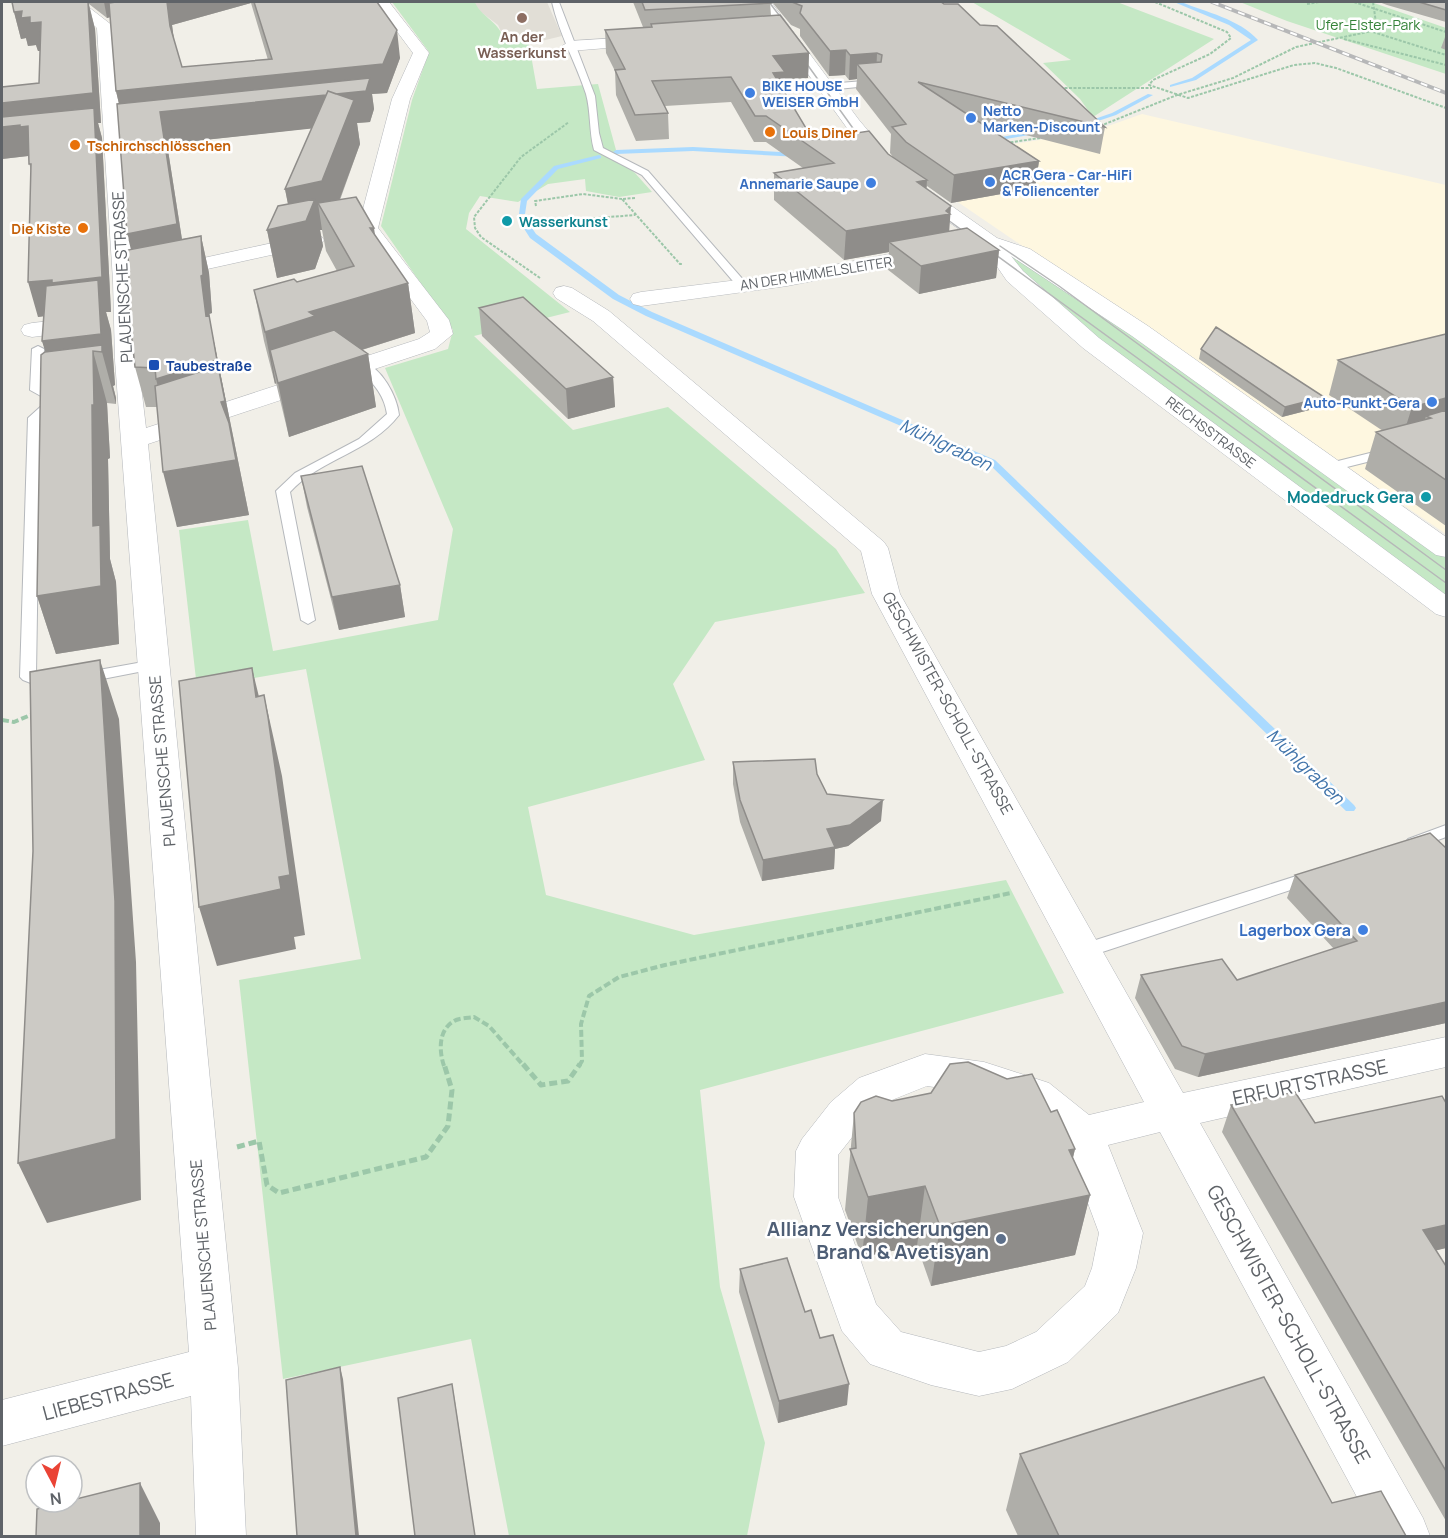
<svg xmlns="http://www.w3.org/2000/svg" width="1448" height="1538" viewBox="0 0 1448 1538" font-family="Manrope,sans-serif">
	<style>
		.commercial { fill: #fef7e0 }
		.education { fill: #e1ded6 }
		.green { fill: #c5e8c5 }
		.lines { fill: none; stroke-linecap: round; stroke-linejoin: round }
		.stream { fill: #aadaff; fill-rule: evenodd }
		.service-casing { stroke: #b5b8bc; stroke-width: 2 }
		.minor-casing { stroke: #b5b8bc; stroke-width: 1 }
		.secondary-casing { stroke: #b6babf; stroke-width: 1 }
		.path-far2 { stroke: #9cc7a9; stroke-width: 2; stroke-dasharray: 3 1.5; stroke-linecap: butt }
		.path-far1 { stroke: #9cc7a9; stroke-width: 4; stroke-dasharray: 7 3; stroke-linecap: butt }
		.path { stroke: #9cc7a9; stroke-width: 5; stroke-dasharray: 8 4; stroke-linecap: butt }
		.service { fill: #fff; fill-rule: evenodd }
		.minor { fill: #fff; fill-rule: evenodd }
		.secondary { fill: #fff; fill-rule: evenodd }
		.tram { stroke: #b6b7b8; stroke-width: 1.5 }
		.rail-casing { stroke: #b6b7b8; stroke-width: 4 }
		.rail { stroke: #fff; stroke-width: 2; stroke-dasharray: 7; stroke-linecap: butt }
		.wall { fill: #afaea9; fill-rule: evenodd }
		.shaded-wall { fill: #8f8d8a }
		.building { fill: #cccac5; stroke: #8f8d8a; stroke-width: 1.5 }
		.education-dot { fill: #8d6e63; stroke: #fff; stroke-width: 2 }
		.shop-dot { fill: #3f7fe0; stroke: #fff; stroke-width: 2 }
		.food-dot { fill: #e8710a; stroke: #fff; stroke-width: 2 }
		.culture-dot { fill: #0f9aa8; stroke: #fff; stroke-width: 2 }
		.transit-dot { fill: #1a4fb4; stroke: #fff; stroke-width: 2 }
		.service-dot { fill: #5c6f8a; stroke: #fff; stroke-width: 2 }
		.labels { text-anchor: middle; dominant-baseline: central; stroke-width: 5; stroke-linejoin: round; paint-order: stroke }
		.far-park-label { font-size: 14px; fill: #348238; stroke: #fff }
		.far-education-label { font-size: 14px; font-weight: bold; fill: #785e54; stroke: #fff }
		.far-shop-label { font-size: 14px; font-weight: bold; fill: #366cbe; stroke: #fff; text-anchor: start }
		.far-food-label { font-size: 14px; font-weight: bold; fill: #c56008; stroke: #fff; text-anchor: start }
		.far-culture-label { font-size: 14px; font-weight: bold; fill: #0d838f; stroke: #fff; text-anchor: start }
		.far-street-label { font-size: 14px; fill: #5f6368; stroke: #fff }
		.far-transit-label { font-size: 14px; font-weight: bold; fill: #164399; stroke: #fff; text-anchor: start }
		.street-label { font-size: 16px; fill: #5f6368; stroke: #fff }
		.culture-label { font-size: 16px; font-weight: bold; fill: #0d838f; stroke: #fff; text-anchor: end }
		.shop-label { font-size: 16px; font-weight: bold; fill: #366cbe; stroke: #fff; text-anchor: end }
		.water-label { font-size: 18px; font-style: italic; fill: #4174aa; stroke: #fff }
		.near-street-label { font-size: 20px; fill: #5f6368; stroke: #fff }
		.near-service-label { font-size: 20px; font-weight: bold; fill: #4e5e75; stroke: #fff; text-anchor: end }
	</style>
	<rect width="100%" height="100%" fill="#f1efe8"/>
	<path class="commercial" d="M1142 114 1446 185V534L921 177 918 160 1094 131Z"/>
	<path class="education" d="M475 2H547L562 36 529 44 504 38 498 25 477 9Z"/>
	<path class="green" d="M392 2H475C480 16 496 19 504 38L529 44 537 89 598 84 619 161 635 173 652 192 619 197 586 191 585 179 548 184 518 202 480 196 469 213 466 229 570 312 474 336 573 430 668 407 836 549 865 593 715 622 673 684 705 760 528 807 546 895 694 935 1006 880 1064 993 700 1090 720 1287 765 1443 747 1536H509L471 1339 283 1379 239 980 361 959 306 669 197 688 179 530 248 520 273 651 438 620 453 529 385 368 448 349 453 330 381 226 412 100 429 52Z
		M972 2H1117L1214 39 1093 117 1080 99 1043 63 1071 60Z
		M1240 2H1371L1446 28V74L1287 21Z
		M1012 254 1037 267 1446 557V601L1117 358 1069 319 1011 258Z"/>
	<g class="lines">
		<path class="stream" d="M1174 2H1181C1206 12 1239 19 1258 40L1196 80 1170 87V85L1192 78 1251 40 1229 25Z
			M1148 94 1153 95 1116 115 1083 126 1080 124 1112 113Z
			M1039 130 1042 132 1041 133 988 142 985 140Z
			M693 147 799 153 802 155 799 157 693 151 616 154 613 152 616 150Z
			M599 155 601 156V158L558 169 527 201 525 214H519L521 199 554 166Z
			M524 225H530L536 234 619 295 652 312 995 460 1354 805 1356 808 1354 811H1346L989 464 646 316 613 299 530 238 523 227Z"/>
		<defs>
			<path id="service" d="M552 2H559L595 96 599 133 603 148 648 171 746 283V287H738L642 175 594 150C589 132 591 112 586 94 576 63 559 34 552 2Z
				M876 80 879 81V85L827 90 823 87 827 84Z
				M38 346 44 349 42 388 62 399 40 419 36 675 56 680 59 683 56 686 46 689 23 680 20 677 28 418 48 400 30 390 32 349Z
				M362 361C382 368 397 396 399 415 370 453 321 458 290 492L315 620 308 624 301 620 276 491 295 473 359 439 387 414C384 392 370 381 356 365Z
				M1390 448 1396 452 1395 455 1331 471 1325 467 1326 464Z
				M154 660 159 662 162 665 159 668 82 683 74 678 82 673Z
				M1446 825V837L1414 849 1408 847 1405 843 1408 839Z
				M1312 871 1318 873 1321 877 1318 881 1084 958 1077 956 1075 951 1077 946Z"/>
			<path id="minor" d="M65 2H82L113 26 135 281 138 360 146 428 419 339 430 332 427 321 358 228 392 99 413 53 375 2H389L429 53 410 99 378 228 449 320 453 334 435 349 148 444 238 1368 246 1536H196L191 1396 2 1446V1400L189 1352 115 360 113 281 97 28Z
				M650 36 658 41 656 44 570 51 562 46 570 41Z
				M314 234 321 236 324 240 321 244 162 279 154 278 151 273 154 268 162 267Z
				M932 246 939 248 942 252 939 256 787 286 641 306 633 304 630 299 633 294 641 292 787 274Z
				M564 286 572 288 609 311 884 542 888 548 900 594 1183 1093 1446 1037V1067L1200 1123 1423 1518 1430 1536H1378L1160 1132 1108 1145 1143 1233 1136 1268 1118 1313 1068 1362 1012 1389 979 1396 931 1385 870 1364 842 1331 794 1197 796 1151 802 1139 831 1102 859 1078 925 1054 984 1062 1049 1083 1089 1115 1144 1102 872 594 861 551 593 321 556 298 553 293 556 288ZM927 1086 983 1094 1021 1107 1066 1144 1099 1233 1092 1268 1085 1286 1036 1332 1006 1346 979 1352 901 1332 876 1304 838 1197V1155L861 1126 887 1102Z
				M89 317 97 319 100 324 97 329 32 337 24 335 21 330 24 325 32 323Z"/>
			<path id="secondary" d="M756 2H771L859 120 902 171 997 238 1030 249 1148 326 1446 537V557L1436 555 1132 336 1011 256 1023 271 1099 338 1446 595V617L1436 614 1083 348 1007 281 983 246 888 179 847 128Z"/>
		</defs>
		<use href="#service" class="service-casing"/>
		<use href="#minor" class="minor-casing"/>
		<use href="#secondary" class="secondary-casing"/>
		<path class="path-far2" d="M1155 2 1227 32 1231 38 1210 54 1153 80 1149 85 1188 98 1294 65 1315 63 1336 68 1446 108
			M1354 2 1446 32
			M1307 4 1319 2
			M1373 32 1446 55
			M1344 39 1446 65
			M1060 88H1152
			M1100 126 1177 95 1233 78 1296 47 1377 30 1373 2
			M1006 143 1040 138
			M635 198 622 199 680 264H683
			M536 206 535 201 583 194 622 199
			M544 222 635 215
			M540 278 481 237 475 228 474 217 521 157 569 122"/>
		<path class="path-far1" d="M2 720 14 722 33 714
			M444 1066C439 1051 438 1030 454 1021 459 1018 468 1018 474 1017L489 1026 524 1066
			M579 1066 582 1061 581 1024 589 996 619 977 665 965 1011 893"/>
		<path class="path" d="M523 1064 541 1085 568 1081 580 1064
			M237 1147 259 1141 267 1185 279 1193 426 1157 448 1126 452 1090 444 1064"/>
		<use href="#service" class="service"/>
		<use href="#minor" class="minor"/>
		<use href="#secondary" class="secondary"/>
		<path class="tram" d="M769 2 789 28
			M799 53 865 145
			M937 212 1446 583
			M1000 246 1059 286 1446 570"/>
		<defs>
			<path id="rail" d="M1212 2 1446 93"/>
		</defs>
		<use href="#rail" class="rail-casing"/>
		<use href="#rail" class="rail"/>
	</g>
	<path class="wall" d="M12 2H377L400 58 387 93 372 94 374 109 370 122 357 123 360 144 340 200 375 236 408 283 415 333 362 350 368 354 376 407 289 437 276 383 275 384 264 341 254 290 297 282 337 271 326 251 322 230H320L323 246 315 269 277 278 267 230 288 204 285 189 312 128 167 144 182 239 201 236 209 273 212 313 209 314 211 327 249 515 177 527 157 407H146L135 367 131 249 119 104 116 91 110 17 107 18 89 4 95 29 101 123H98L102 138 111 312H106L111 330 115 385 113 386 116 398V404L107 403 110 458 108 459 110 559 116 582 119 644 56 654 37 596 46 352 42 341 44 316 38 317 31 172 28 156 2 159V87L39 83 40 51H38L36 45 28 46 26 38 21 39 14 12ZM251 3 268 60 182 67 174 41 172 25Z
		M633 2H770L771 16 809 53 808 78 785 79V93L813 140 888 154 893 157 890 153 891 134 856 89 857 79 849 80 845 75 829 76 800 36V29L791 25 772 2H941L944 4 980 25 1105 127 1100 154 983 124 1039 161 1035 188 951 203 927 186 926 189 949 231 999 250 996 278 919 294 887 269 889 252 844 260 774 200V173L803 168 766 142H754L731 102 665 106 668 113 669 139 636 141 616 95 615 71 606 53 605 30 643 27Z
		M1379 2H1446V22L1387 5Z
		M1446 36V50L1441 48 1445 37Z
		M479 308 613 377 615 407 568 419 482 336Z
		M1446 334V526L1365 469 1376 432 1383 431 1329 395 1338 360Z
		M1201 349 1321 407 1282 417 1199 359Z
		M301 476 400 585 405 617 339 630 307 507Z
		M733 762 817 774 827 794 881 821 848 846 835 849 834 869 762 881 740 822 733 784Z
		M1295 875 1446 1023 1198 1077 1175 1069 1135 998 1141 975 1237 980 1334 949 1287 898Z
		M1231 1105 1315 1123 1446 1248 1436 1250 1446 1266V1521L1222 1132Z
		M1051 1112 1075 1149 1073 1158 1090 1195 1075 1255 931 1286 917 1246 862 1257 845 1210 854 1113Z
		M740 1269 805 1312 820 1338 847 1405 778 1423 739 1292Z
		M1020 1454 1332 1503 1406 1536H1018L1006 1510Z"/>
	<path class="shaded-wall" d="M88 2 95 29 101 123H98L102 138 111 312H106L111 330 115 385 113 386 116 398V404L102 352 93 351 107 403 110 458 108 459 110 559 116 582 119 644 56 654 37 596 93 526 58 393 42 341 61 314 38 317 28 282 52 280 102 277 28 156 2 159V103L93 93Z
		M104 2H251V3L172 25 176 54 170 26 167 2 107 18Z
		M22 11 30 17 41 22 48 50 38 51 36 45 28 46 26 38 21 39 14 12Z
		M397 30 400 58 387 93 372 94 374 109 370 122 357 123 360 144 330 225 318 203 322 230H320L323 246 315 269 277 278 267 230 292 224 285 189 344 125 167 144 185 259 136 269 127 234 123 121 116 91 383 64Z
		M846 50 845 75 829 76 830 51Z
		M809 53 808 78 785 79V97L772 98 773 56Z
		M877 53 876 78 857 64V79L849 80 850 55Z
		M1039 161 1035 188 951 203 954 175Z
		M927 180 925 208 917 182Z
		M951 206 949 234 889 242V252L844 260 846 231 946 211Z
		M370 228H374L381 276Z
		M201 236 209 273 212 313 209 314 211 327 249 515 177 527 163 472 166 419 156 379 206 316 201 276Z
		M999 250 996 278 919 294 921 266Z
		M408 283 415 333 323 362 270 350 276 383 275 384 265 332 309 312Z
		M368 354 376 407 289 437 278 383Z
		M613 377 615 407 568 419 566 389Z
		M1324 397 1321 407 1282 417 1285 407Z
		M1446 398V431L1426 416 1419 438 1401 442 1412 407Z
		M400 585 405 617 339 630 332 597Z
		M100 660 119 719 136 962 141 1200 47 1223 18 1163Z
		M252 668 266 726 256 697Z
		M264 695 282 776 305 935 294 937 296 949 217 966 199 907 279 877Z
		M883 800 881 821 848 846 835 849 834 869 762 881 763 860 827 829Z
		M1446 1002V1023L1198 1077 1205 1054Z
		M1075 1149 1062 1201 1090 1195 1075 1255 931 1286 940 1226 1069 1150Z
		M925 1186 917 1246 862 1257 868 1197Z
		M1446 1225V1248L1410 1257 1423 1230Z
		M340 1367 343 1379 359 1536H356Z
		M452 1384 454 1395 475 1536Z
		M849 1384 847 1405 778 1423 779 1401Z
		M140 1483 160 1523V1536H140Z"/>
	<path class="building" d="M12 2H88L93 93 2 103V87L39 83 41 22 30 23V17L21 18 22 11 14 12Z
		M116 2H167L170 26 182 67 272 59 254 2H377L397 30 383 64 116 91 109 3Z
		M642 2H770L771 3 645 10Z
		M792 2H941L944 4H958L980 25 997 26 1105 127 918 82 1039 161 954 175 906 142 892 127 906 124 857 64 881 62 882 55 877 53 850 55 846 50 830 51 800 13 802 6Z
		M1419 2H1446V10Z
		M780 15 809 53 773 56 785 72 773 73 813 140 869 131 888 154 927 180 917 182 951 206 946 211 950 214 846 231 774 173 834 163 766 116H755L731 77 652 81 668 113 635 115 615 70 625 69 605 30 652 27 651 24Z
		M370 78 366 91 336 94 328 91 326 95 160 112 177 224 127 234 117 104Z
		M328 91 354 100 322 181 285 189Z
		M94 108 102 277 52 283V280L28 282 31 164H29L28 126 20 127V125L2 127V117Z
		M356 197 374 228H370L408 283 309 312 315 316 265 332 254 290 294 279 297 282 354 266 318 203Z
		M315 199 306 221 267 230 278 206Z
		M967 228 999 250 921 266 889 242Z
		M201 236 203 275 201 276 206 316 209 315 217 360 156 379 155 368 135 367 130 321 128 250Z
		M98 280 101 334 42 341 46 286Z
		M523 297 613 377 566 389 479 308Z
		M1216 327 1324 397 1285 407 1201 349Z
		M334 330 368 354 278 383 270 350Z
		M1446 334V398L1412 407 1338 360Z
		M102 345V352L93 351 94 405H92L93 526 100 525 101 586 37 596 41 355 45 352Z
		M218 366 225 401 221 402 229 423 236 460 163 472 155 386Z
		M1446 410V480L1376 432 1431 418 1426 416Z
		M362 466 400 585 332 597 301 476Z
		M100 660 115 901 116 1139 18 1163 33 851 30 672Z
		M252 668 256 697 264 695 268 717 290 875 279 877 281 889 199 907 179 681Z
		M815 759 817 774 827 794 883 800 850 825 827 829 835 847 763 860 740 800 733 762Z
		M1430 833 1446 848V1002L1205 1054 1182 1046 1141 975 1222 959 1237 980 1357 941 1295 875Z
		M968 1062 1007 1079 1032 1074 1051 1112 1057 1110 1075 1149 1069 1150 1090 1195 940 1226 925 1186 868 1197 850 1149 856 1148 854 1113 861 1102 876 1096 892 1101 931 1093 950 1064Z
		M1295 1092 1315 1123 1442 1096 1446 1103V1225L1423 1230 1446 1266V1471L1231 1105Z
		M787 1258 805 1312 811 1310 820 1338 833 1335 849 1384 779 1401 740 1269Z
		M340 1367 356 1536H297L286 1380Z
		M1264 1377 1332 1503 1381 1491 1406 1536H1059L1020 1454Z
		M452 1384 475 1536H415L398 1398Z
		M140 1483V1536H36L37 1509 64 1502H72V1500Z"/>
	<circle class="education-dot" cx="522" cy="18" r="6"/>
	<g class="shop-dot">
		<circle cx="750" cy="93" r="6"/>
		<circle cx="971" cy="118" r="6"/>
		<circle cx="990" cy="182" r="6"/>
		<circle cx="871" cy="183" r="6"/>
		<circle cx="1432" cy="402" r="6"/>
		<circle cx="1363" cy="930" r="6"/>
	</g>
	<g class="food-dot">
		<circle cx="770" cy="132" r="6"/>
		<circle cx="75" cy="145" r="6"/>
		<circle cx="83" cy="228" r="6"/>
	</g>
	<g class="culture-dot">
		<circle cx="507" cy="221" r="6"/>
		<circle cx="1426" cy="497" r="6"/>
	</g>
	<rect class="transit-dot" x="148" y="359" width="12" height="12" rx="3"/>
	<circle class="service-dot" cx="1001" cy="1239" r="6"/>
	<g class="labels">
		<g class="far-park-label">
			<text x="1368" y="24">Ufer-Elster-Park</text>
		</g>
		<g class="far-education-label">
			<text x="522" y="36">An der<tspan x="522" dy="16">Wasserkunst</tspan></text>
		</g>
		<g class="far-shop-label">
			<text x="762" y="85">BIKE HOUSE<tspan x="762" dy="16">WEISER GmbH</tspan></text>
			<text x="983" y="110">Netto<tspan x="983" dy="16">Marken-Discount</tspan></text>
			<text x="1002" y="174">ACR Gera - Car-HiFi<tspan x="1002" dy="16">&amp; Foliencenter</tspan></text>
			<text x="859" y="183" text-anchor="end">Annemarie Saupe</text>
			<text x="1420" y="402" text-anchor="end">Auto-Punkt-Gera</text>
		</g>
		<g class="far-food-label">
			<text x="782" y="132">Louis Diner</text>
			<text x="87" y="145">Tschirchschlösschen</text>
			<text x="71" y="228" text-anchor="end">Die Kiste</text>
		</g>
		<g class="far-culture-label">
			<text x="519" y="221">Wasserkunst</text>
		</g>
		<g class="far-street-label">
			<text transform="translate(816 273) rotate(-9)">AN DER HIMMELSLEITER</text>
			<text transform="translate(1211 432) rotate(37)">REICHSSTRASSE</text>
		</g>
		<g class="far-transit-label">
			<text x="166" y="365">Taubestraße</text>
		</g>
		<g class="street-label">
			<text transform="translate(122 277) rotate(-93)">PLAUENSCHE STRASSE</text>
			<text transform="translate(948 703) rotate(61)">GESCHWISTER-SCHOLL-STRASSE</text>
			<text transform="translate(162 761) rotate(-95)">PLAUENSCHE STRASSE</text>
			<text transform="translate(203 1245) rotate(-95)">PLAUENSCHE STRASSE</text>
		</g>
		<g class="culture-label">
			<text x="1414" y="497">Modedruck Gera</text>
		</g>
		<g class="shop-label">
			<text x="1351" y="930">Lagerbox Gera</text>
		</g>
		<g class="water-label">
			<text transform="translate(946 444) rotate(25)">Mühlgraben</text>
			<text transform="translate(1306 766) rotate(44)">Mühlgraben</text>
		</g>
		<g class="near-street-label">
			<text transform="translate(1310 1082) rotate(-12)">ERFURTSTRASSE</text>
			<text transform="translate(1289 1324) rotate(61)">GESCHWISTER-SCHOLL-STRASSE</text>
			<text transform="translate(108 1396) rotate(-15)">LIEBESTRASSE</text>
		</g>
		<g class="near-service-label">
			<text x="989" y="1228">Allianz Versicherungen<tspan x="989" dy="23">Brand &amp; Avetisyan</tspan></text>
		</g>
	</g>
	<rect width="1448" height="1538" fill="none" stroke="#5f6368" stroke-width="6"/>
	<g transform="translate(54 1484) rotate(173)"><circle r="28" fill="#ffffff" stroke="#bfc1c3" stroke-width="1.5"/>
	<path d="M0-4.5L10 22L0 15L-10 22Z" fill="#ea4335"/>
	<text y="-9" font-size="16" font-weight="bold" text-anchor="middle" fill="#5f6368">N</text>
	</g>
</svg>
